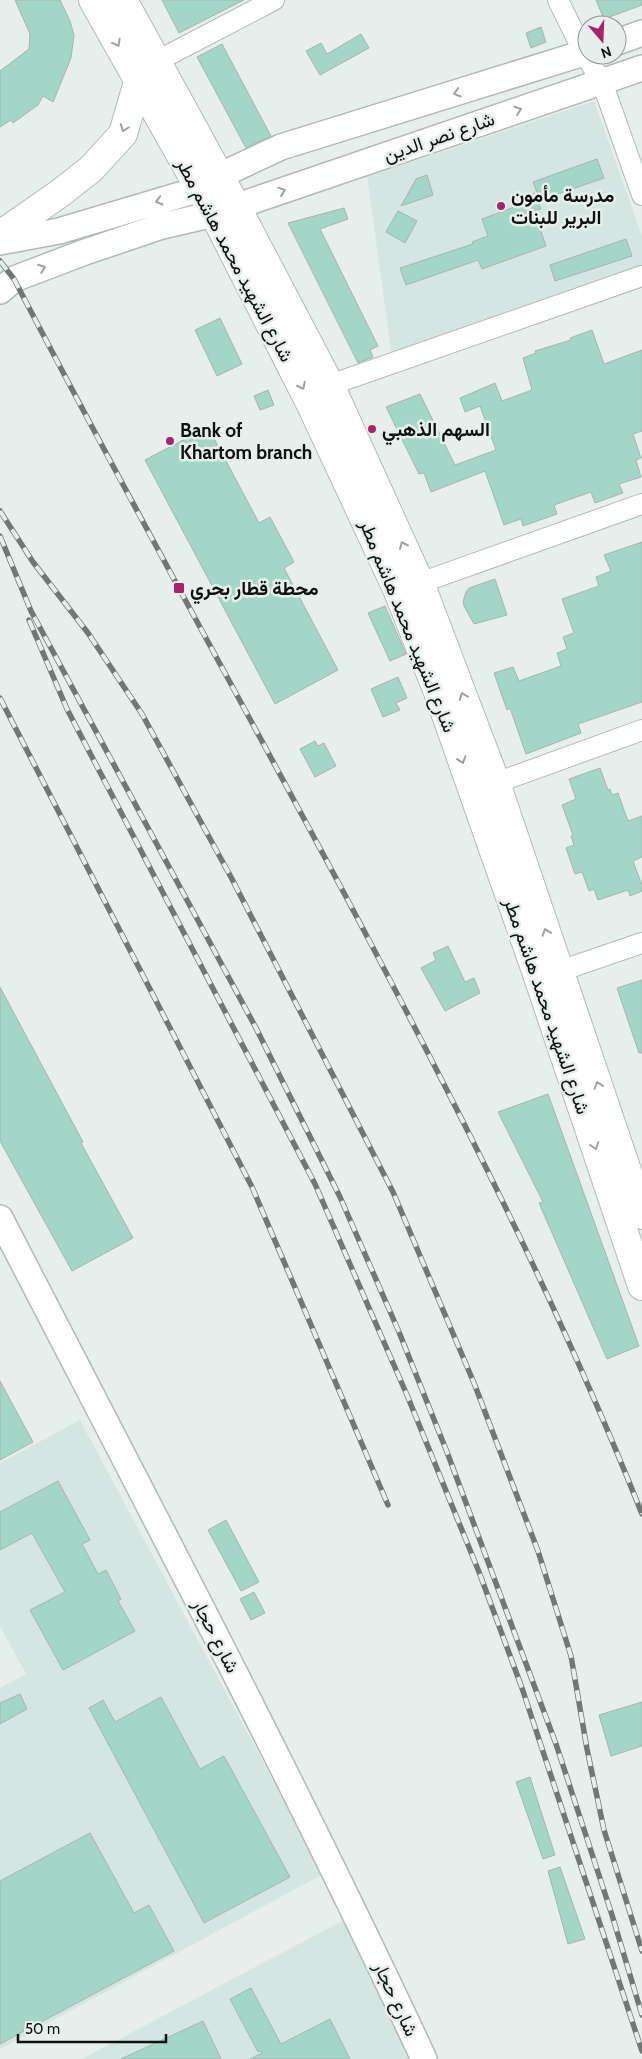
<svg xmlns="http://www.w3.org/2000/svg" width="642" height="2059" viewBox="0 0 642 2059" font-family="Cabin,Vazirmatn,sans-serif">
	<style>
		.built { fill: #d4e6e1 }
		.building { fill: #a2d6c7; stroke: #aab3b0 }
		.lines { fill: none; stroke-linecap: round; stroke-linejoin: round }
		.minor-casing { stroke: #b1bab7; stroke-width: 22 }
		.tertiary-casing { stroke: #b1bab7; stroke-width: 28 }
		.primary-casing { stroke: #b1bab7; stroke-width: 30 }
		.minor { stroke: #fff; stroke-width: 20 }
		.tertiary { stroke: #fff; stroke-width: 25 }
		.primary { stroke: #fff; stroke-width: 28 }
		.rail-casing { stroke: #717775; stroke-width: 5.5 }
		.rail { stroke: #e6efec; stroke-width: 4; stroke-dasharray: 11; stroke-linecap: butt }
		.oneway { stroke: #9fa09f }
		.poi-dot { fill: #aa236a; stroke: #e6efec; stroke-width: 2 }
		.labels { text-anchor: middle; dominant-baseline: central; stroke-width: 5; stroke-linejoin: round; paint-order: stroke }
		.street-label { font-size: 19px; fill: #0e1110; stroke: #e6efec }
		.poi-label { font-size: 19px; font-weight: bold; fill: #0e1110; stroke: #e6efec; text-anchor: start }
	</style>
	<rect width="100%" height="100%" fill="#e6efec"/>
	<path class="built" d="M594 101 642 236V266L392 356 367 177Z
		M80 1420 323 1874 0 2049V1688L26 1674 0 1626V1463Z
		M357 1913 433 2059H82Z"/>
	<path class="building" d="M15 0H60L70 21 74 35 71 58 53 102 43 96 38 105 13 123 11 120 0 127V71L29 49 30 34Z
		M162 0H244L179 33Z
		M596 0H642V5L604 19Z
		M541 27 546 42 531 48 526 33Z
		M361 34 369 48 320 75 306 51 321 43 327 54Z
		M222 44 271 136 246 148 197 57Z
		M597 159 604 178 540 200 533 182Z
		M427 175 433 195 401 206 416 179Z
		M535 193 541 209 534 211 546 246 482 269 478 260 406 285 400 268 473 244 472 242 488 236 482 219 522 204 520 198Z
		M344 208 348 219 320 229 378 346 370 350 373 357 358 363 288 223Z
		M398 211 417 221 405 243 386 232Z
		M626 239 632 256 555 281 550 265Z
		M220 318 242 364 217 376 195 330Z
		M592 330 604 364 642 350V431L633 434 641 458 636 460 641 477 619 484 623 493 595 503 591 492 554 505 557 514 523 526 521 519 504 525 485 471 431 492 424 473 419 474 386 407 420 394 455 465 496 450 480 406 465 412 460 398 495 383 502 401 532 390 523 358 536 353 535 351 571 340 570 338Z
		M268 390 274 405 260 410 254 396Z
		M208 427 259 523 270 517 294 562 284 568 338 670 275 704 145 460Z
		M642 542V702L578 724 581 733 526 754 510 708 507 710 494 673 513 667 519 681 561 666 557 653 567 649 563 637 574 633 562 599 599 586 596 577 611 571 604 555Z
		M495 579 507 615 474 624 464 606 463 602 466 592 469 588Z
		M385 606 406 654 390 661 368 613Z
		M398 677 407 698 396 703 400 710 383 717 371 689Z
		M315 741 318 746 324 743 336 766 315 777 300 749Z
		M600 768 608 790 610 789 612 795 618 793 628 821 642 816V857L633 861 642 885V891L630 896 628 890 598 900 594 889 589 891 582 872 575 874 566 848 574 845 571 836 573 835 562 805 576 799 569 779Z
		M448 946 465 982 474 978 480 993 445 1011 421 968 436 960 433 953Z
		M642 980V1053H639L617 988Z
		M0 987 83 1142 81 1143 133 1238 72 1271 0 1141Z
		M548 1094 639 1346 607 1359 539 1203 543 1202 498 1112Z
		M0 1381 33 1442 0 1460Z
		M58 1481 90 1540 82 1544 98 1574 106 1570 121 1599 118 1601 135 1631 63 1670 30 1610 65 1592 32 1533 0 1550V1512Z
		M226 1520 259 1582 241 1591 208 1530Z
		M254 1592 265 1613 251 1620 240 1599Z
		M20 1694 27 1709 0 1724V1703Z
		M161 1697 200 1769 224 1756 290 1877 204 1923 89 1708 103 1700 115 1722Z
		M642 1702V1746L611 1756 599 1715Z
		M530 1777 555 1855 543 1859 516 1782Z
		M90 1833 134 1913 149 1905 174 1951 0 2044V1881Z
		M560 1867 585 1939 568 1944 548 1871Z
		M251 1988 281 2044 330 2019 350 2059H250L262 2053 261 2051 258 2052 230 1999Z
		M203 2021 221 2059H121Z"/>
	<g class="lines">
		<defs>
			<path id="minor" d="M558 0 584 53 602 82 642 195
				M157 61 274 0
				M330 385 642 276
				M420 583 642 504
				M496 783 642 730
				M560 971 642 943"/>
			<path id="tertiary" d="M617 42 642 33
				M0 242 59 231 200 189 219 176 281 147 587 52
				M0 291 14 279 85 252 162 226 214 214 642 68
				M0 1218C144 1497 291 1774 424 2059"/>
			<path id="primary" d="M93 0 214 214 311 405 397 589 438 692 536 971 642 1286
				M123 0 236 206 330 385 420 583 496 783 642 1215
				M0 235 59 194 91 169 123 134 138 82"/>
		</defs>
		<use href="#minor" class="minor-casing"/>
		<use href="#tertiary" class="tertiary-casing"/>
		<use href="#primary" class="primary-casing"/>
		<use href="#minor" class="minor"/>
		<use href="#tertiary" class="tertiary"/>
		<use href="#primary" class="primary"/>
		<defs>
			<path id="rail" d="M0 261 14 279C121 485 234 688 344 893 452 1096 557 1300 642 1514
				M0 511 33 562 88 633 142 714 232 879 393 1192 474 1383 538 1551 571 1656 587 1749 604 1830 642 1951
				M0 536 31 611 256 1028 340 1197 399 1332 447 1452 556 1744 612 1915 642 2015
				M29 620 67 709 315 1184 407 1395 479 1572 522 1688 642 2051
				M0 698 252 1187 388 1505"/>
		</defs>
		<use href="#rail" class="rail-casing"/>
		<use href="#rail" class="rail"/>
	</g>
	<defs><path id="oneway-chevron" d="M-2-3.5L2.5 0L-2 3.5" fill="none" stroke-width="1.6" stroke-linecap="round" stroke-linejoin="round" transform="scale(1.25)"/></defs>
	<g class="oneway">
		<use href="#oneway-chevron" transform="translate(117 43) rotate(61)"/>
		<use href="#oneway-chevron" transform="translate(457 93) rotate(163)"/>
		<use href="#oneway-chevron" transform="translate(518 110) rotate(-19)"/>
		<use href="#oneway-chevron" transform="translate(124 128) rotate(111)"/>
		<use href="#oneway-chevron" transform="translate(282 191) rotate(-19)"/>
		<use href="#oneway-chevron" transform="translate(159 201) rotate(164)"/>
		<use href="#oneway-chevron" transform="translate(42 268) rotate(-21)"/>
		<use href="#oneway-chevron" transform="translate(302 386) rotate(63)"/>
		<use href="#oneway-chevron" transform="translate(403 545) rotate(-114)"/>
		<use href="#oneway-chevron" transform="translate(463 696) rotate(-111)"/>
		<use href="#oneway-chevron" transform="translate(462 760) rotate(71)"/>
		<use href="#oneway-chevron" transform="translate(546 932) rotate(-109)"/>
		<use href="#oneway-chevron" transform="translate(598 1085) rotate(-109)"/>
		<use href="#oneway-chevron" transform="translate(595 1146) rotate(72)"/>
	</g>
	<g class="poi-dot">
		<circle cx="501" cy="206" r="5"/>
		<circle cx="372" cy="429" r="5"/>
		<circle cx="170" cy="441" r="5"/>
		<rect x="173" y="582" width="12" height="12" rx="2.5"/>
	</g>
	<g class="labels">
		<g class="street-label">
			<text transform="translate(439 137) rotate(-19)">شارع نصر الدين</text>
			<text transform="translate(235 260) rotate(62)">شارع الشهيد محمد هاشم مطر</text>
			<text transform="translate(408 626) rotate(68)">شارع الشهيد محمد هاشم مطر</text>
			<text transform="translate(547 1006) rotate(71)">شارع الشهيد محمد هاشم مطر</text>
			<text transform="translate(216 1636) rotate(63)">شارع حجار</text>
			<text transform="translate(396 1999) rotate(65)">شارع حجار</text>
		</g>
		<g class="poi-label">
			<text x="511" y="195">مدرسة مأمون<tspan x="511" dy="22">البرير للبنات</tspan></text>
			<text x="382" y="429">السهم الذهبي</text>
			<text x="180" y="430">Bank of<tspan x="180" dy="22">Khartom branch</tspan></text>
			<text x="190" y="588">محطة قطار بحري</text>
		</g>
	</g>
	<g transform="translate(602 40) rotate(161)"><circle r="24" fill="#e6efec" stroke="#909694"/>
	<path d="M0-4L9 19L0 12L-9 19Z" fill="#aa236a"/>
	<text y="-8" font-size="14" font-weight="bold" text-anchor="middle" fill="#0e1110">N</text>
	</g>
	<path d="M18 2034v8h148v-8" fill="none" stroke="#0e1110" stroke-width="2.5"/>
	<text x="25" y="2034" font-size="15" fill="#0e1110" stroke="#e6efec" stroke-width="4" paint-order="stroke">50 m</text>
</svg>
